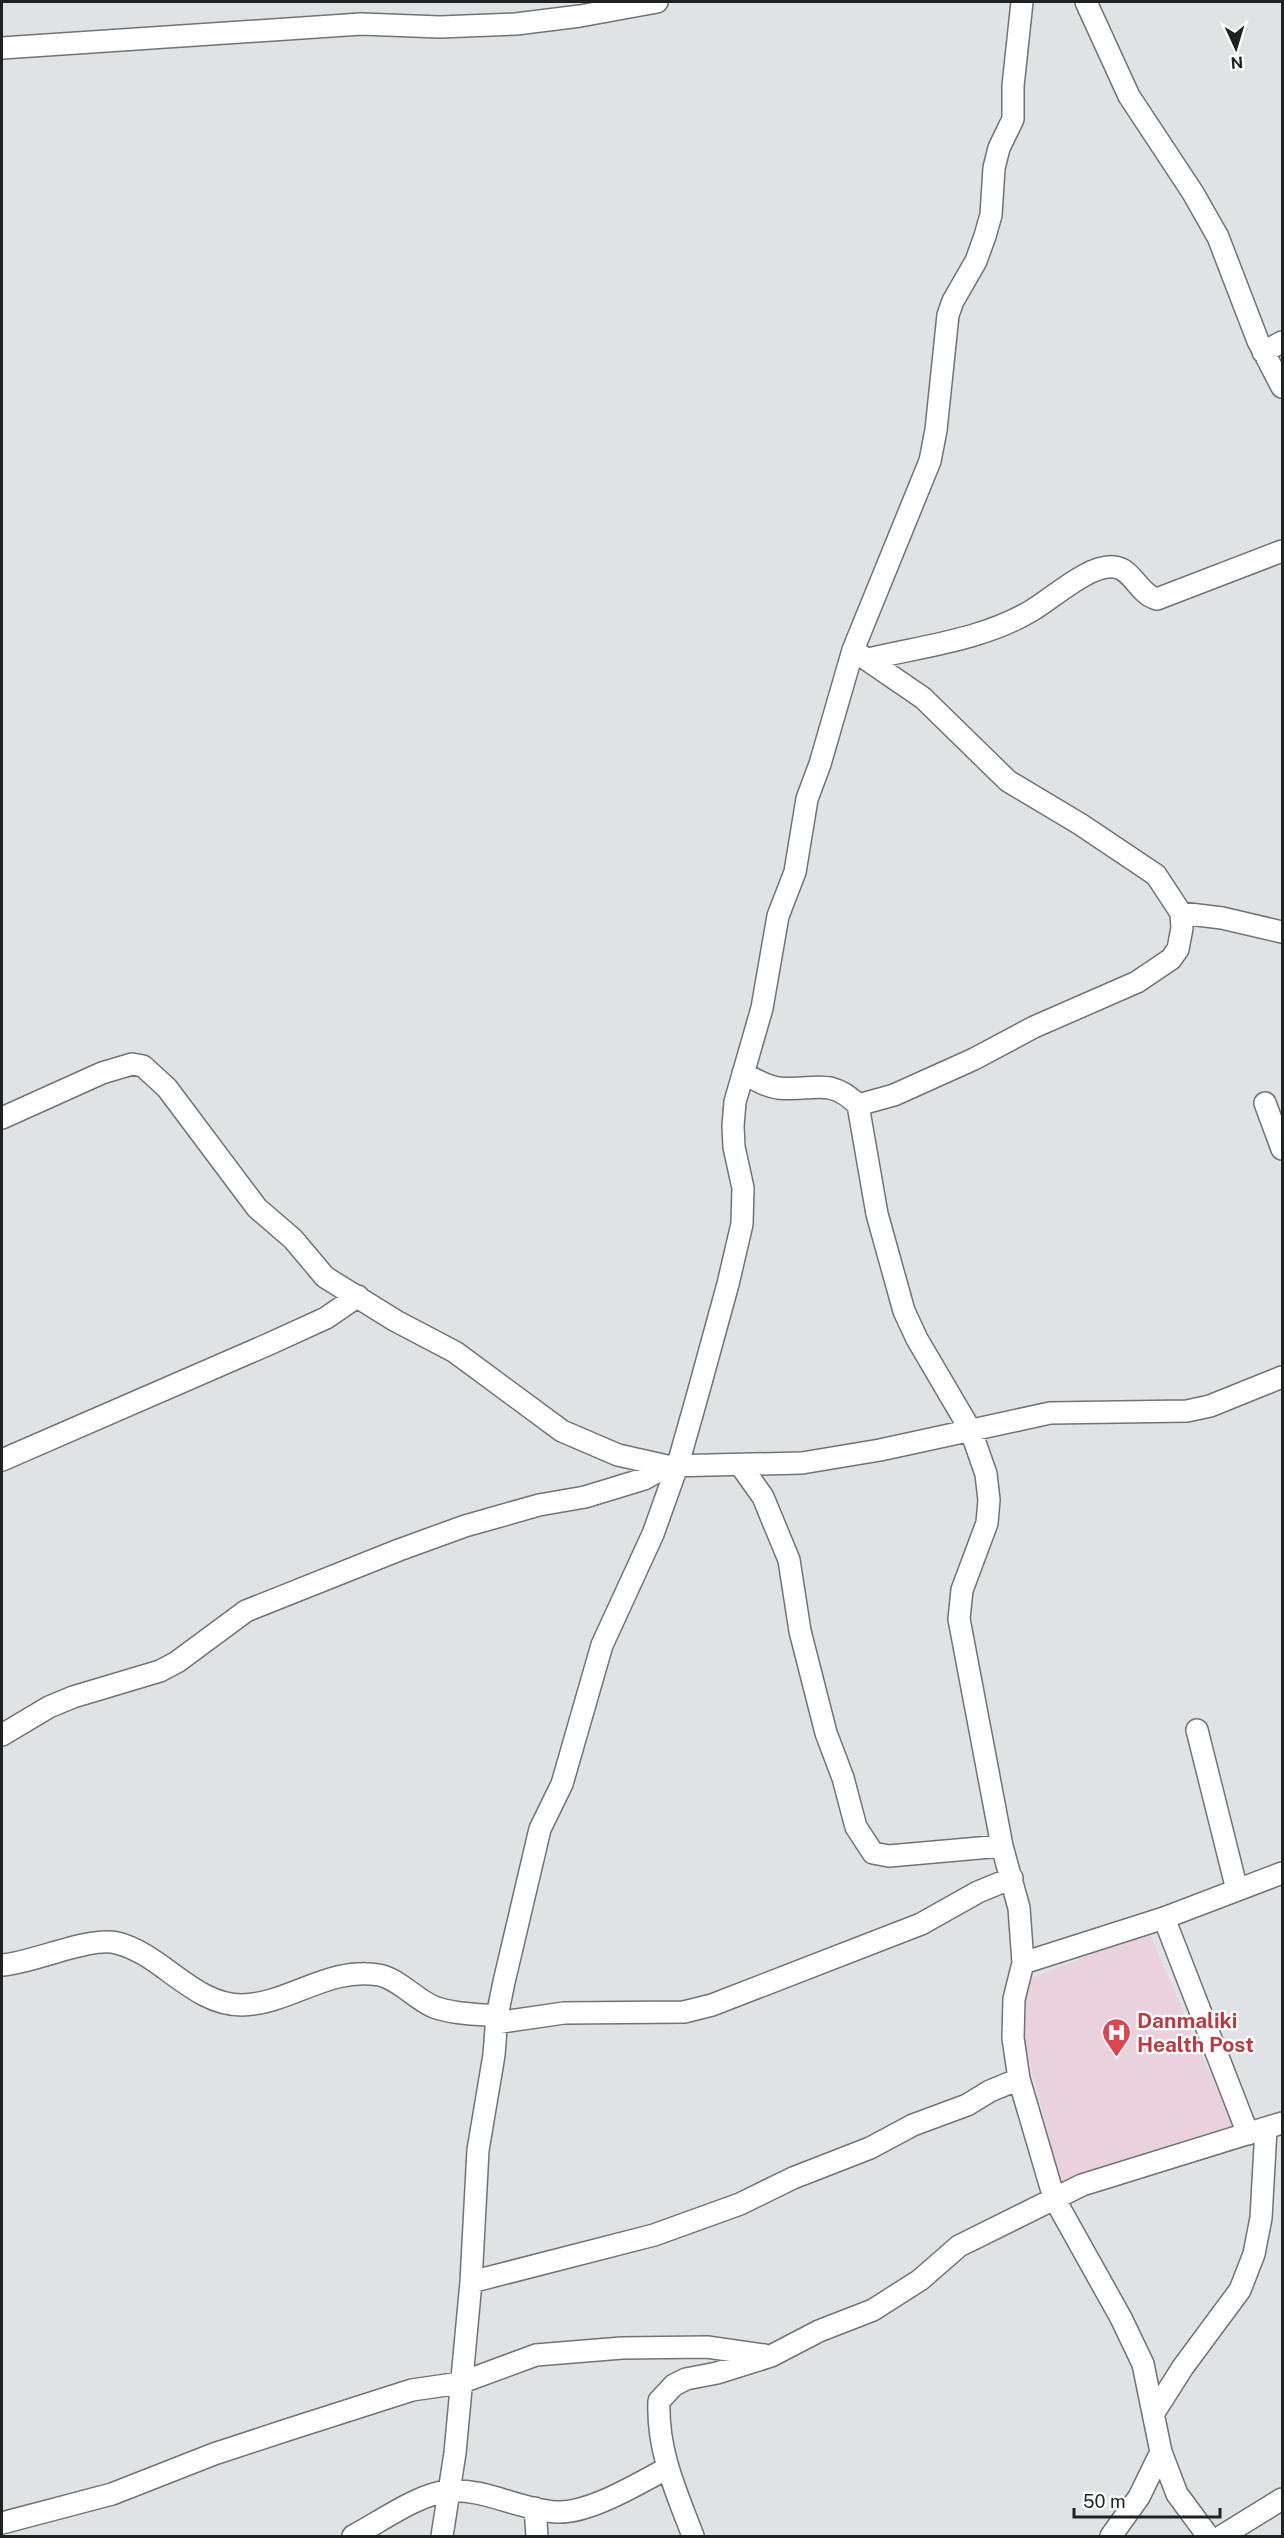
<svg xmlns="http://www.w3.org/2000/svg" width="1284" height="2538" viewBox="0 0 1284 2538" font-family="'Public Sans',sans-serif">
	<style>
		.medical { fill: #e9d1dd }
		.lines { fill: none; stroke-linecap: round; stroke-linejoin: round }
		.minor-casing { stroke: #707375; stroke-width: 24 }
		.minor { stroke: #fff; stroke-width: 21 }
		.labels { text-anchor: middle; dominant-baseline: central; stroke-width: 4.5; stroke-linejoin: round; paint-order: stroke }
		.health-label { font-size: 21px; font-weight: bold; fill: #be3a42; stroke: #fff; text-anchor: start }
	</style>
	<rect width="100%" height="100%" fill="#e0e3e6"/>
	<path class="medical" d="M1149 1932 1234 2129 1062 2187 1010 1986Z"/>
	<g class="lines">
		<defs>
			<path id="minor" d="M1086 2 1129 96 1193 193 1218 237 1258 341 1282 387
				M2 48 361 24 440 27 516 24 580 16 657 2
				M1263 352 1282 342
				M853 650 923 698 1008 781 1080 824 1156 875 1181 913 1182 928 1178 949 1171 959 1137 982 1034 1027 974 1059 894 1095 858 1105
				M869 659C923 646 982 640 1031 611 1052 599 1089 564 1114 567 1132 568 1139 595 1157 599L1282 551
				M1181 913 1222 918 1282 932
				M743 1073C754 1079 765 1086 778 1088 813 1092 829 1076 858 1105L877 1214 904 1311 917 1339 971 1431 986 1474 989 1500 987 1523 962 1590 959 1619 1002 1846 1019 1908 1023 1963 1014 1999 1013 2038 1019 2079 1054 2198 1121 2318 1143 2364 1161 2452 1177 2494 1208 2536
				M1265 1103 1282 1149
				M2 1118 102 1073 132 1064 143 1066 167 1088 257 1208 293 1239 325 1277 396 1321 455 1352 562 1431 618 1455 667 1466 802 1463 880 1450 1050 1413 1187 1411 1210 1406 1282 1377
				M2 1460 269 1344 326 1318 358 1296
				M741 1466 763 1497 789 1560 800 1631 826 1733 843 1778 856 1827 873 1853 889 1856 1002 1846
				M1197 1730 1237 1890
				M2 1735 49 1707 73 1697 160 1671 177 1662 246 1611 399 1550 465 1526 539 1505 585 1497 644 1479 667 1466
				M1164 1918 1248 2134
				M1023 1963 1164 1918 1282 1873
				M2 1965C33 1963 89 1936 117 1943 162 1954 193 2005 242 2005 289 2004 329 1966 379 1975 399 1979 415 1999 434 2007 454 2014 475 2014 497 2016
				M496 2023 564 2013 684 2012 712 2005 921 1924 978 1892 1012 1878
				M471 2282 654 2235 740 2204 793 2178 870 2148 913 2125 967 2105 990 2091 1019 2079
				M1155 2411 1183 2367 1240 2290 1254 2254 1261 2218 1266 2129
				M535 2508 537 2536
				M2 2523 112 2494 214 2454 287 2430 412 2390 460 2383 536 2355 622 2348 707 2347 764 2355
				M353 2536C380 2522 418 2494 448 2491 485 2488 520 2510 556 2512 589 2514 637 2484 666 2469
				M442 2536 455 2453 471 2282 478 2150 494 2055 497 2016 504 1982 540 1829 562 1784 602 1645 653 1534 678 1464 697 1397 728 1284 742 1224 743 1188 734 1147 733 1126 735 1102 762 1008 778 916 795 872 807 799 820 764 853 650 930 461 936 430 948 315 953 301 976 261 985 236 991 215 994 168 999 148 1013 119V86L1022 2
				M693 2536C676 2491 657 2451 659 2401L674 2385 686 2379 717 2373 771 2356 819 2331 873 2310 920 2280 959 2246 1082 2185 1282 2123
				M1111 2536 1139 2497 1161 2452
				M1222 2536 1282 2499"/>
		</defs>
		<use href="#minor" class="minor-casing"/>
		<use href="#minor" class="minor"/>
	</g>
	<defs>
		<symbol id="hospital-pin" viewBox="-11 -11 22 30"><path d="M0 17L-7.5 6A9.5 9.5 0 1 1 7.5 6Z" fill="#e0444e" stroke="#fff"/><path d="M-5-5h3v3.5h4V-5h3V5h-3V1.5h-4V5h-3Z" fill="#fff"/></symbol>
	</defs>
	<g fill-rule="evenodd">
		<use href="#hospital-pin" x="1100" y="2016" width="33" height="45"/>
	</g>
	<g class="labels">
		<g class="health-label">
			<text x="1137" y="2020">Danmaliki<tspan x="1137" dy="24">Health Post</tspan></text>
		</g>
	</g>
	<rect width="1284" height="2538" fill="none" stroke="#202122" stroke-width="6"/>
	<g transform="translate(1236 48) rotate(176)" stroke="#ffffff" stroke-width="4.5" paint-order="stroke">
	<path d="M0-4.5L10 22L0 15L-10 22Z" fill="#202122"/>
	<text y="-9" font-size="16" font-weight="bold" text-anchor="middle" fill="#202122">N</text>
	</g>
	<path d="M1074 2508v9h146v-9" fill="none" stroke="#202122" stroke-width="3"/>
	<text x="1083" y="2508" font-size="18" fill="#202122" stroke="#ffffff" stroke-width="4.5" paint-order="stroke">50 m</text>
</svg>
